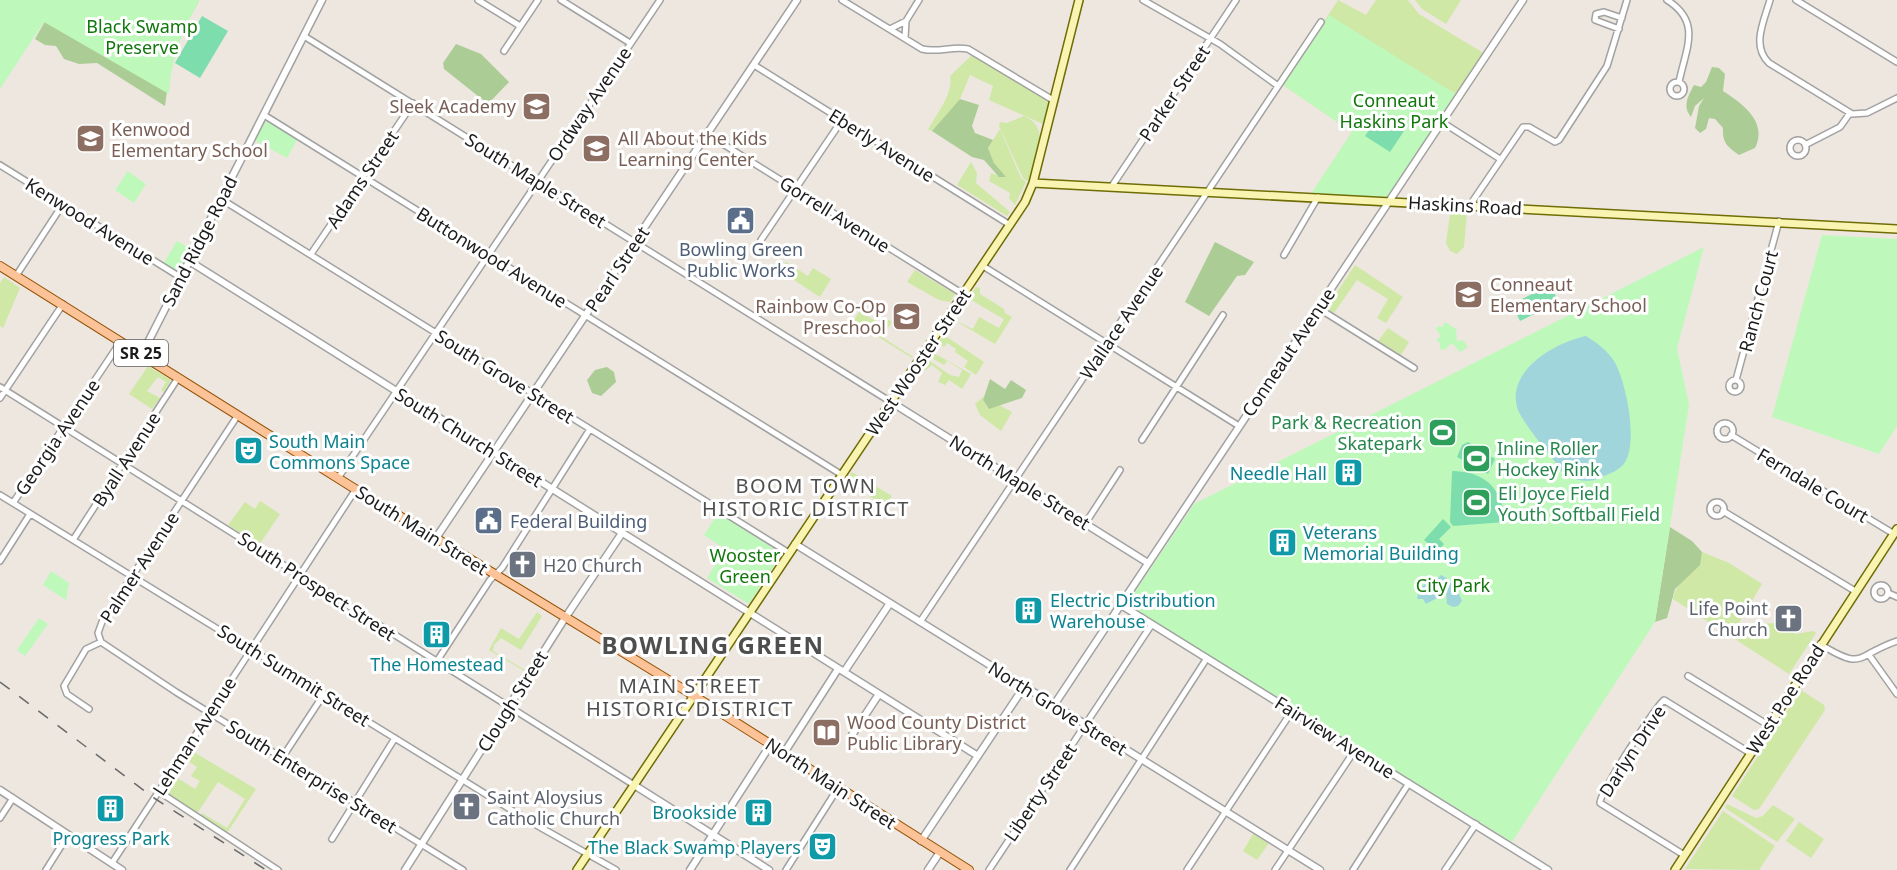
<svg xmlns="http://www.w3.org/2000/svg" width="1897" height="870" viewBox="0 0 1897 870" font-family="'Noto Sans',sans-serif">
	<style>
		.grass { fill: #cfe8a5 }
		.forest { fill: #accc95 }
		.park { fill: #bef9bb }
		.pitch { fill: #7dddac }
		.water { fill: #a0d5db }
		.lines { fill: none; stroke-linecap: round; stroke-linejoin: round }
		.minor-casing { stroke: #a2a2a2; stroke-width: 8 }
		.tertiary-casing { stroke: #a2a2a2; stroke-width: 9 }
		.secondary-casing { stroke: #706d05; stroke-width: 10 }
		.primary-casing { stroke: #924f00; stroke-width: 10 }
		.minor { stroke: #fff; stroke-width: 5 }
		.tertiary { stroke: #fff; stroke-width: 6 }
		.secondary { stroke: #f9f4b2; stroke-width: 7 }
		.primary { stroke: #fbc397; stroke-width: 8 }
		.rail { stroke: #696969; stroke-width: 1.5; stroke-dasharray: 12 12; stroke-linecap: butt }
		.labels { text-anchor: middle; dominant-baseline: central; stroke-width: 6; stroke-linejoin: round; paint-order: stroke }
		.shield { fill: #fff; stroke: #5f5f5f; stroke-width: 1.5 }
		.shield-label { font-size: 16px; font-weight: bold; fill: #1b1b1b }
		.park-label { font-size: 18px; fill: #10770b; stroke: #fff }
		.street-label { font-size: 18px; fill: #1b1b1b; stroke: #fff }
		.education-label { font-size: 18px; fill: #785e54; stroke: #fff; text-anchor: start }
		.service-label { font-size: 18px; fill: #4e5e75; stroke: #fff }
		.leisure-label { font-size: 18px; fill: #27864d; stroke: #fff; text-anchor: start }
		.culture-label { font-size: 18px; fill: #0d838f; stroke: #fff; text-anchor: start }
		.worship-label { font-size: 18px; fill: #5b616d; stroke: #fff; text-anchor: start }
		.neighbourhood-label { font-size: 20px; letter-spacing: 1.5px; fill: #4e4e4e; stroke: #fff }
		.district-label { font-size: 24px; font-weight: bold; letter-spacing: 1.5px; fill: #4e4e4e; stroke: #fff }
	</style>
	<rect width="100%" height="100%" fill="#ede7e0"/>
	<path class="grass" d="M1338 0 1366 15 1376 0H1408L1419 14 1485 54 1457 94 1451 91 1315 188 1352 132 1283 85Z
		M1415 0H1461L1446 24 1422 9Z
		M973 54 1047 98 1050 102 1043 124 989 100 993 86 970 75 960 99 932 131 928 130C936 115 954 93 950 76Z
		M1024 116C1053 128 1035 160 1029 182L1023 178 999 126 1000 122 1007 123Z
		M1000 129 1021 178 1026 182 1015 205 1009 198 1010 193 989 181 991 173 999 176 988 148Z
		M971 162 977 173 976 183 1010 212 1007 216 957 185Z
		M1451 207 1465 208 1467 212 1464 247 1457 254 1450 251 1446 243Z
		M786 262 808 276 813 268 831 279 820 297 780 271Z
		M1355 265 1403 297 1386 323 1377 318 1388 299 1357 280 1334 313 1326 309Z
		M915 270 955 294 950 302 939 300 907 282Z
		M4 277 20 288 3 328 0 326V283Z
		M976 287 980 288V294L1004 309 1005 313 1012 317 995 344 954 320 973 329 979 317 999 328 1004 319C989 310 981 307 969 298Z
		M862 308 867 316 879 323 889 320 892 322 882 337 913 357 912 358 853 321Z
		M1388 328 1409 342 1401 355 1378 341Z
		M944 335 984 362 976 375 964 367 968 361 955 352 956 349 947 343 944 347 938 343Z
		M932 352 971 374 962 389 949 380 945 385 938 382 942 373 932 365 926 370 922 367 927 359 950 375 959 377 962 370 947 361 944 365 930 357Z
		M148 366 171 380 164 392 161 390 166 382 158 377 147 391 160 398 152 409 129 394Z
		M984 396 983 400 988 408 999 405 1012 412 1001 431 980 415 975 404Z
		M852 472 892 496 881 512 877 509 880 503 868 495 870 491 859 484 856 489 846 482Z
		M260 501 280 514 259 545 228 525 245 502 255 509Z
		M1702 552 1729 563 1762 584 1737 626 1749 634 1755 624 1777 623 1796 634 1813 631 1816 633 1789 674 1673 599C1677 578 1699 573 1702 552Z
		M537 612 542 616 521 650 501 638 494 645 493 651 525 670 527 667 526 672 489 650 501 628 519 639Z
		M1801 690 1824 705 1825 710 1759 809 1754 810 1732 796Z
		M192 751 256 789 227 833 200 816 202 813 227 828 245 799 218 782 198 812 195 813 165 792 176 777 195 789 200 781 191 776 197 767 188 761 184 763Z
		M1727 804 1756 818 1763 816 1773 805 1795 819 1777 842 1725 808Z
		M1723 811 1775 846 1759 870 1685 869Z
		M1799 822 1824 839 1811 858 1786 841Z
		M1253 834 1269 843 1257 860 1243 851Z"/>
	<path class="forest" d="M57 0 199 1 181 34 171 62 165 106 97 63 79 64 64 59 56 46 45 45 35 39Z
		M456 44 481 54 509 82 488 104 444 69 443 63Z
		M1712 67 1719 68 1725 74 1723 91C1743 104 1768 122 1755 148L1739 155C1727 147 1722 142 1723 128L1715 119 1709 118 1706 129 1700 133 1695 128 1699 106 1704 98 1695 106 1691 117C1682 107 1688 96 1694 85L1701 87 1706 82Z
		M960 99 979 105 972 126 975 133 993 140 988 148 994 163 1006 177H999L984 160 972 157 932 131Z
		M1215 242 1254 262 1245 275 1237 276 1209 316 1185 302Z
		M607 367 614 372 616 382 601 396 592 393 587 380 595 370Z
		M990 379 1005 389 1011 380 1026 390 1022 398 989 409 983 400Z
		M1670 527 1692 541 1702 552 1700 565 1675 589 1667 618 1655 622Z"/>
	<path class="park" d="M0 0H198L199 1C181 34 172 56 169 94L44 22 0 89Z
		M1329 15 1459 96 1389 201 1309 197 1352 132 1283 85Z
		M267 120 298 138 287 158 254 140Z
		M128 171 146 184 134 203 115 190Z
		M1822 235 1897 239V426L1879 454 1772 417Z
		M177 241 194 250 180 277 162 266Z
		M1704 247 1677 348 1689 405 1655 622 1512 842 1126 605 1194 504Z
		M1445 322 1456 329 1457 341 1463 340 1468 347 1460 352 1452 343 1444 350 1440 349V343L1436 340 1441 336 1436 329 1438 326 1442 327Z
		M718 513 782 554 749 604 707 578 725 549 704 535Z
		M51 571 69 583 66 600 43 585Z
		M39 618 48 624 25 656 17 650Z"/>
	<path class="pitch" d="M202 16 228 31 200 78 175 63Z
		M1379 115 1404 131 1390 152 1365 136Z
		M1550 285 1559 302 1520 321 1512 304Z
		M1451 420 1455 429 1448 440 1437 441 1430 427Z
		M1468 442 1495 459 1488 474 1457 457 1462 445Z
		M1452 471C1485 471 1503 489 1505 522L1453 526 1450 522Z
		M1443 519 1451 527 1439 539 1444 544 1438 552 1424 540Z"/>
	<path class="water" d="M1586 336C1597 343 1607 350 1614 361 1626 380 1641 450 1621 467 1615 472 1606 475 1600 478 1587 484 1572 480 1562 471 1552 457 1520 420 1517 407 1507 369 1557 342 1586 336Z
		M1441 575C1449 578 1460 593 1462 601L1458 606 1453 607 1447 604 1446 592 1438 587 1441 596 1426 604 1423 599H1417L1419 589 1427 582 1431 591 1434 590 1436 580Z"/>
	<g class="lines">
		<defs>
			<path id="minor" d="M478 0 520 26
				M561 0 630 43
				M842 0 922 49C938 53 952 46 968 49L1053 100
				M1143 0 1220 44 1278 86
				M1667 0C1702 22 1686 48 1679 82
				M1770 0C1764 21 1751 46 1769 63L1852 114 1867 113 1897 98
				M1796 0 1897 62
				M906 21 919 0
				M890 29 906 21 905 38
				M1619 29 1595 20 1596 14 1604 12 1622 18
				M304 36 891 402
				M504 51 538 0
				M754 65 1010 225
				M1670 89a7 7 0 1 1 14 0a7 7 0 1 1-14 0Z
				M264 115 842 475
				M1442 122 1500 159
				M707 134 963 294
				M1790 148a8 8 0 1 1 16 0a8 8 0 1 1-16 0Z
				M1805 145 1840 127 1850 113
				M0 165 180 277
				M1112 186 1236 0
				M221 199 789 553
				M1470 205 1523 127H1529L1555 142 1559 140 1607 66 1627 0
				M761 240 842 120
				M311 254 413 103
				M1284 255 1318 197
				M983 266 1239 426
				M16 276 63 204
				M1318 308 1414 368
				M1729 386a6 6 0 1 1 12 0a6 6 0 1 1-12 0Z
				M1736 380 1779 221
				M0 387 634 785
				M0 398 63 304
				M1717 431a8 8 0 1 1 16 0a8 8 0 1 1-16 0Z
				M1731 435 1894 534
				M1142 440 1223 315
				M338 478 660 0
				M0 495 531 822 616 870
				M1710 509a7 7 0 1 1 14 0a7 7 0 1 1-14 0Z
				M13 503 121 341
				M1723 511 1855 591
				M1085 524 1120 470
				M73 540 178 378
				M0 561 30 514
				M1874 592a7 7 0 1 1 14 0a7 7 0 1 1-14 0Z
				M1888 593 1897 597
				M920 622 1321 22
				M101 642 176 692 463 870
				M101 642 98 633 102 622 238 415
				M1820 644C1865 672 1855 655 1897 641
				M1869 655 1897 694
				M437 661 490 580 502 568 590 429
				M1688 676 1768 725
				M89 709 67 694 64 686 86 649 101 642
				M282 758 324 694
				M158 791 278 870
				M0 818 13 798
				M332 839 395 738
				M1684 855 1600 803C1599 794 1654 709 1664 700L1750 753
				M112 863 356 489
				M46 870 68 835
				M786 870 838 788
				M989 870 1152 624
				M1070 870 1207 658
				M1187 870 1292 711
				M1275 870 1355 750
				M1353 870 1409 783
				M1445 870 1476 824"/>
			<path id="tertiary" d="M189 261 978 756
				M142 354 322 0
				M891 402 1148 563
				M436 538 797 0
				M795 544 1320 870
				M1121 605 1548 870
				M844 672 890 603
				M1054 705 1523 0
				M852 735 879 694
				M784 753 838 669
				M634 785 769 870
				M0 790 122 870
				M921 841 1024 687
				M405 870 565 618 622 533
				M690 870 771 744
				M928 870 940 852"/>
			<path id="secondary" d="M1033 183 1897 229
				M577 870 1025 202 1033 183 1079 0
				M1675 870 1897 529"/>
			<path id="primary" d="M0 266 352 487 688 692 969 870"/>
		</defs>
		<use href="#minor" class="minor-casing"/>
		<use href="#tertiary" class="tertiary-casing"/>
		<use href="#secondary" class="secondary-casing"/>
		<use href="#primary" class="primary-casing"/>
		<use href="#minor" class="minor"/>
		<use href="#tertiary" class="tertiary"/>
		<use href="#secondary" class="secondary"/>
		<use href="#primary" class="primary"/>
		<path class="rail" d="M0 682 154 798 266 870"/>
	</g>
	<defs>
		<symbol id="school-square" viewBox="-11 -11 22 22"><rect x="-9" y="-9" width="18" height="18" rx="4" fill="#8d6e63" stroke="#fff"/><path d="M0-5L7-2L0 1L-7-2ZM-4 1L0 2.5L4 1V4Q0 6-4 4Z" fill="#fff"/></symbol>
		<symbol id="civic-square" viewBox="-11 -11 22 22"><rect x="-9" y="-9" width="18" height="18" rx="4" fill="#5c6f8a" stroke="#fff"/><path d="M-.6-6.5H3V-4.5H.6V-3L4-1V1h2V6H-6V1h2V-1L-.6-3ZM-1.2 2.5V6h2.4V2.5Z" fill="#fff"/></symbol>
		<symbol id="stadium-square" viewBox="-11 -11 22 22"><rect x="-9" y="-9" width="18" height="18" rx="4" fill="#2e9e5b" stroke="#fff"/><path d="M0-5a6.5 5 0 1 0 0 10a6.5 5 0 1 0 0-10ZM-3.5-1.8h7v3.6h-7Z" fill="#fff"/></symbol>
		<symbol id="theatre-square" viewBox="-11 -11 22 22"><rect x="-9" y="-9" width="18" height="18" rx="4" fill="#0f9aa8" stroke="#fff"/><path d="M-5-5.5Q0-4 5-5.5V0Q5 5 0 6Q-5 5-5 0ZM-3.3-2.5H-1v1.5H-3.3ZM1-2.5H3.3v1.5H1ZM-2.8 1Q0 5.5 2.8 1Z" fill="#fff"/></symbol>
		<symbol id="building-square" viewBox="-11 -11 22 22"><rect x="-9" y="-9" width="18" height="18" rx="4" fill="#0f9aa8" stroke="#fff"/><path d="M-4-6H4V6H1V3H-1V6H-4ZM-2.5-4.3h1.7v1.8h-1.7ZM.8-4.3h1.7v1.8H.8ZM-2.5-1h1.7V.8h-1.7ZM.8-1h1.7V.8H.8Z" fill="#fff"/></symbol>
		<symbol id="church-square" viewBox="-11 -11 22 22"><rect x="-9" y="-9" width="18" height="18" rx="4" fill="#6b7280" stroke="#fff"/><path d="M-1.2-6h2.4v3.5h3.3v2.4h-3.3V6h-2.4V-.1h-3.3v-2.4h3.3Z" fill="#fff"/></symbol>
		<symbol id="library-square" viewBox="-11 -11 22 22"><rect x="-9" y="-9" width="18" height="18" rx="4" fill="#8d6e63" stroke="#fff"/><path d="M-6-4Q-3-5.5-.7-3.5V5Q-3 3-6 4ZM6-4Q3-5.5 .7-3.5V5Q3 3 6 4Z" fill="#fff"/></symbol>
	</defs>
	<g fill-rule="evenodd">
		<use href="#school-square" x="520" y="90" width="33" height="33"/>
		<use href="#school-square" x="74" y="122" width="33" height="33"/>
		<use href="#school-square" x="580" y="132" width="33" height="33"/>
		<use href="#civic-square" x="724" y="204" width="33" height="33"/>
		<use href="#school-square" x="1452" y="278" width="33" height="33"/>
		<use href="#school-square" x="890" y="300" width="33" height="33"/>
		<use href="#stadium-square" x="1426" y="416" width="33" height="33"/>
		<use href="#theatre-square" x="232" y="434" width="33" height="33"/>
		<use href="#stadium-square" x="1460" y="442" width="33" height="33"/>
		<use href="#building-square" x="1332" y="456" width="33" height="33"/>
		<use href="#stadium-square" x="1460" y="486" width="33" height="33"/>
		<use href="#civic-square" x="472" y="504" width="33" height="33"/>
		<use href="#building-square" x="1266" y="526" width="33" height="33"/>
		<use href="#church-square" x="506" y="548" width="33" height="33"/>
		<use href="#building-square" x="1012" y="594" width="33" height="33"/>
		<use href="#church-square" x="1772" y="602" width="33" height="33"/>
		<use href="#building-square" x="420" y="618" width="33" height="33"/>
		<use href="#library-square" x="810" y="716" width="33" height="33"/>
		<use href="#church-square" x="450" y="790" width="33" height="33"/>
		<use href="#building-square" x="94" y="792" width="33" height="33"/>
		<use href="#building-square" x="742" y="796" width="33" height="33"/>
		<use href="#theatre-square" x="806" y="830" width="33" height="33"/>
	</g>
	<g class="labels">
		<rect class="shield" x="114" y="340" width="54" height="26" rx="4.5"/>
		<g class="shield-label">
			<text x="141" y="353">SR 25</text>
		</g>
		<g class="park-label">
			<text x="142" y="26">Black Swamp<tspan x="142" dy="21">Preserve</tspan></text>
			<text x="1394" y="100">Conneaut<tspan x="1394" dy="21">Haskins Park</tspan></text>
			<text x="745" y="555">Wooster<tspan x="745" dy="21">Green</tspan></text>
			<text x="1453" y="585">City Park</text>
		</g>
		<g class="street-label">
			<text transform="translate(1174 93) rotate(-56)">Parker Street</text>
			<text transform="translate(589 104) rotate(-56)">Ordway Avenue</text>
			<text transform="translate(882 145) rotate(32)">Eberly Avenue</text>
			<text transform="translate(362 179) rotate(-56)">Adams Street</text>
			<text transform="translate(536 180) rotate(32)">South Maple Street</text>
			<text transform="translate(1465 205) rotate(3)">Haskins Road</text>
			<text transform="translate(835 214) rotate(32)">Gorrell Avenue</text>
			<text transform="translate(90 221) rotate(32)">Kenwood Avenue</text>
			<text transform="translate(199 241) rotate(-63)">Sand Ridge Road</text>
			<text transform="translate(492 257) rotate(32)">Buttonwood Avenue</text>
			<text transform="translate(617 269) rotate(-56)">Pearl Street</text>
			<text transform="translate(1758 301) rotate(-75)">Ranch Court</text>
			<text transform="translate(1121 322) rotate(-56)">Wallace Avenue</text>
			<text transform="translate(1288 352) rotate(-56)">Conneaut Avenue</text>
			<text transform="translate(918 362) rotate(-56)">West Wooster Street</text>
			<text transform="translate(505 376) rotate(32)">South Grove Street</text>
			<text transform="translate(57 437) rotate(-56)">Georgia Avenue</text>
			<text transform="translate(469 437) rotate(32)">South Church Street</text>
			<text transform="translate(126 459) rotate(-57)">Byall Avenue</text>
			<text transform="translate(1020 482) rotate(32)">North Maple Street</text>
			<text transform="translate(1813 485) rotate(31)">Ferndale Court</text>
			<text transform="translate(422 530) rotate(32)">South Main Street</text>
			<text transform="translate(139 567) rotate(-57)">Palmer Avenue</text>
			<text transform="translate(317 586) rotate(33)">South Prospect Street</text>
			<text transform="translate(294 675) rotate(32)">South Summit Street</text>
			<text transform="translate(1785 699) rotate(-57)">West Poe Road</text>
			<text transform="translate(512 701) rotate(-58)">Clough Street</text>
			<text transform="translate(1058 708) rotate(32)">North Grove Street</text>
			<text transform="translate(194 736) rotate(-57)">Lehman Avenue</text>
			<text transform="translate(1335 737) rotate(32)">Fairview Avenue</text>
			<text transform="translate(1632 751) rotate(-57)">Darlyn Drive</text>
			<text transform="translate(312 776) rotate(32)">South Enterprise Street</text>
			<text transform="translate(831 783) rotate(33)">North Main Street</text>
			<text transform="translate(1040 792) rotate(-56)">Liberty Street</text>
		</g>
		<g class="education-label">
			<text x="516" y="106" text-anchor="end">Sleek Academy</text>
			<text x="111" y="129">Kenwood<tspan x="111" dy="21">Elementary School</tspan></text>
			<text x="618" y="138">All About the Kids<tspan x="618" dy="21">Learning Center</tspan></text>
			<text x="1490" y="284">Conneaut<tspan x="1490" dy="21">Elementary School</tspan></text>
			<text x="886" y="306" text-anchor="end">Rainbow Co-Op<tspan x="886" dy="21">Preschool</tspan></text>
			<text x="847" y="722">Wood County District<tspan x="847" dy="21">Public Library</tspan></text>
		</g>
		<g class="service-label">
			<text x="741" y="249">Bowling Green<tspan x="741" dy="21">Public Works</tspan></text>
			<text x="510" y="521" text-anchor="start">Federal Building</text>
		</g>
		<g class="leisure-label">
			<text x="1422" y="422" text-anchor="end">Park &amp; Recreation<tspan x="1422" dy="21">Skatepark</tspan></text>
			<text x="1497" y="448">Inline Roller<tspan x="1497" dy="21">Hockey Rink</tspan></text>
			<text x="1498" y="493">Eli Joyce Field<tspan x="1498" dy="21">Youth Softball Field</tspan></text>
		</g>
		<g class="culture-label">
			<text x="269" y="441">South Main<tspan x="269" dy="21">Commons Space</tspan></text>
			<text x="1327" y="473" text-anchor="end">Needle Hall</text>
			<text x="1303" y="532">Veterans<tspan x="1303" dy="21">Memorial Building</tspan></text>
			<text x="1050" y="600">Electric Distribution<tspan x="1050" dy="21">Warehouse</tspan></text>
			<text x="437" y="664" text-anchor="middle">The Homestead</text>
			<text x="737" y="812" text-anchor="end">Brookside</text>
			<text x="111" y="838" text-anchor="middle">Progress Park</text>
			<text x="801" y="847" text-anchor="end">The Black Swamp Players</text>
		</g>
		<g class="worship-label">
			<text x="543" y="565">H20 Church</text>
			<text x="1768" y="608" text-anchor="end">Life Point<tspan x="1768" dy="21">Church</tspan></text>
			<text x="487" y="797">Saint Aloysius<tspan x="487" dy="21">Catholic Church</tspan></text>
		</g>
		<g class="neighbourhood-label">
			<text x="806" y="485">BOOM TOWN<tspan x="806" dy="23">HISTORIC DISTRICT</tspan></text>
			<text x="690" y="685">MAIN STREET<tspan x="690" dy="23">HISTORIC DISTRICT</tspan></text>
		</g>
		<g class="district-label">
			<text x="713" y="644">BOWLING GREEN</text>
		</g>
	</g>
</svg>
